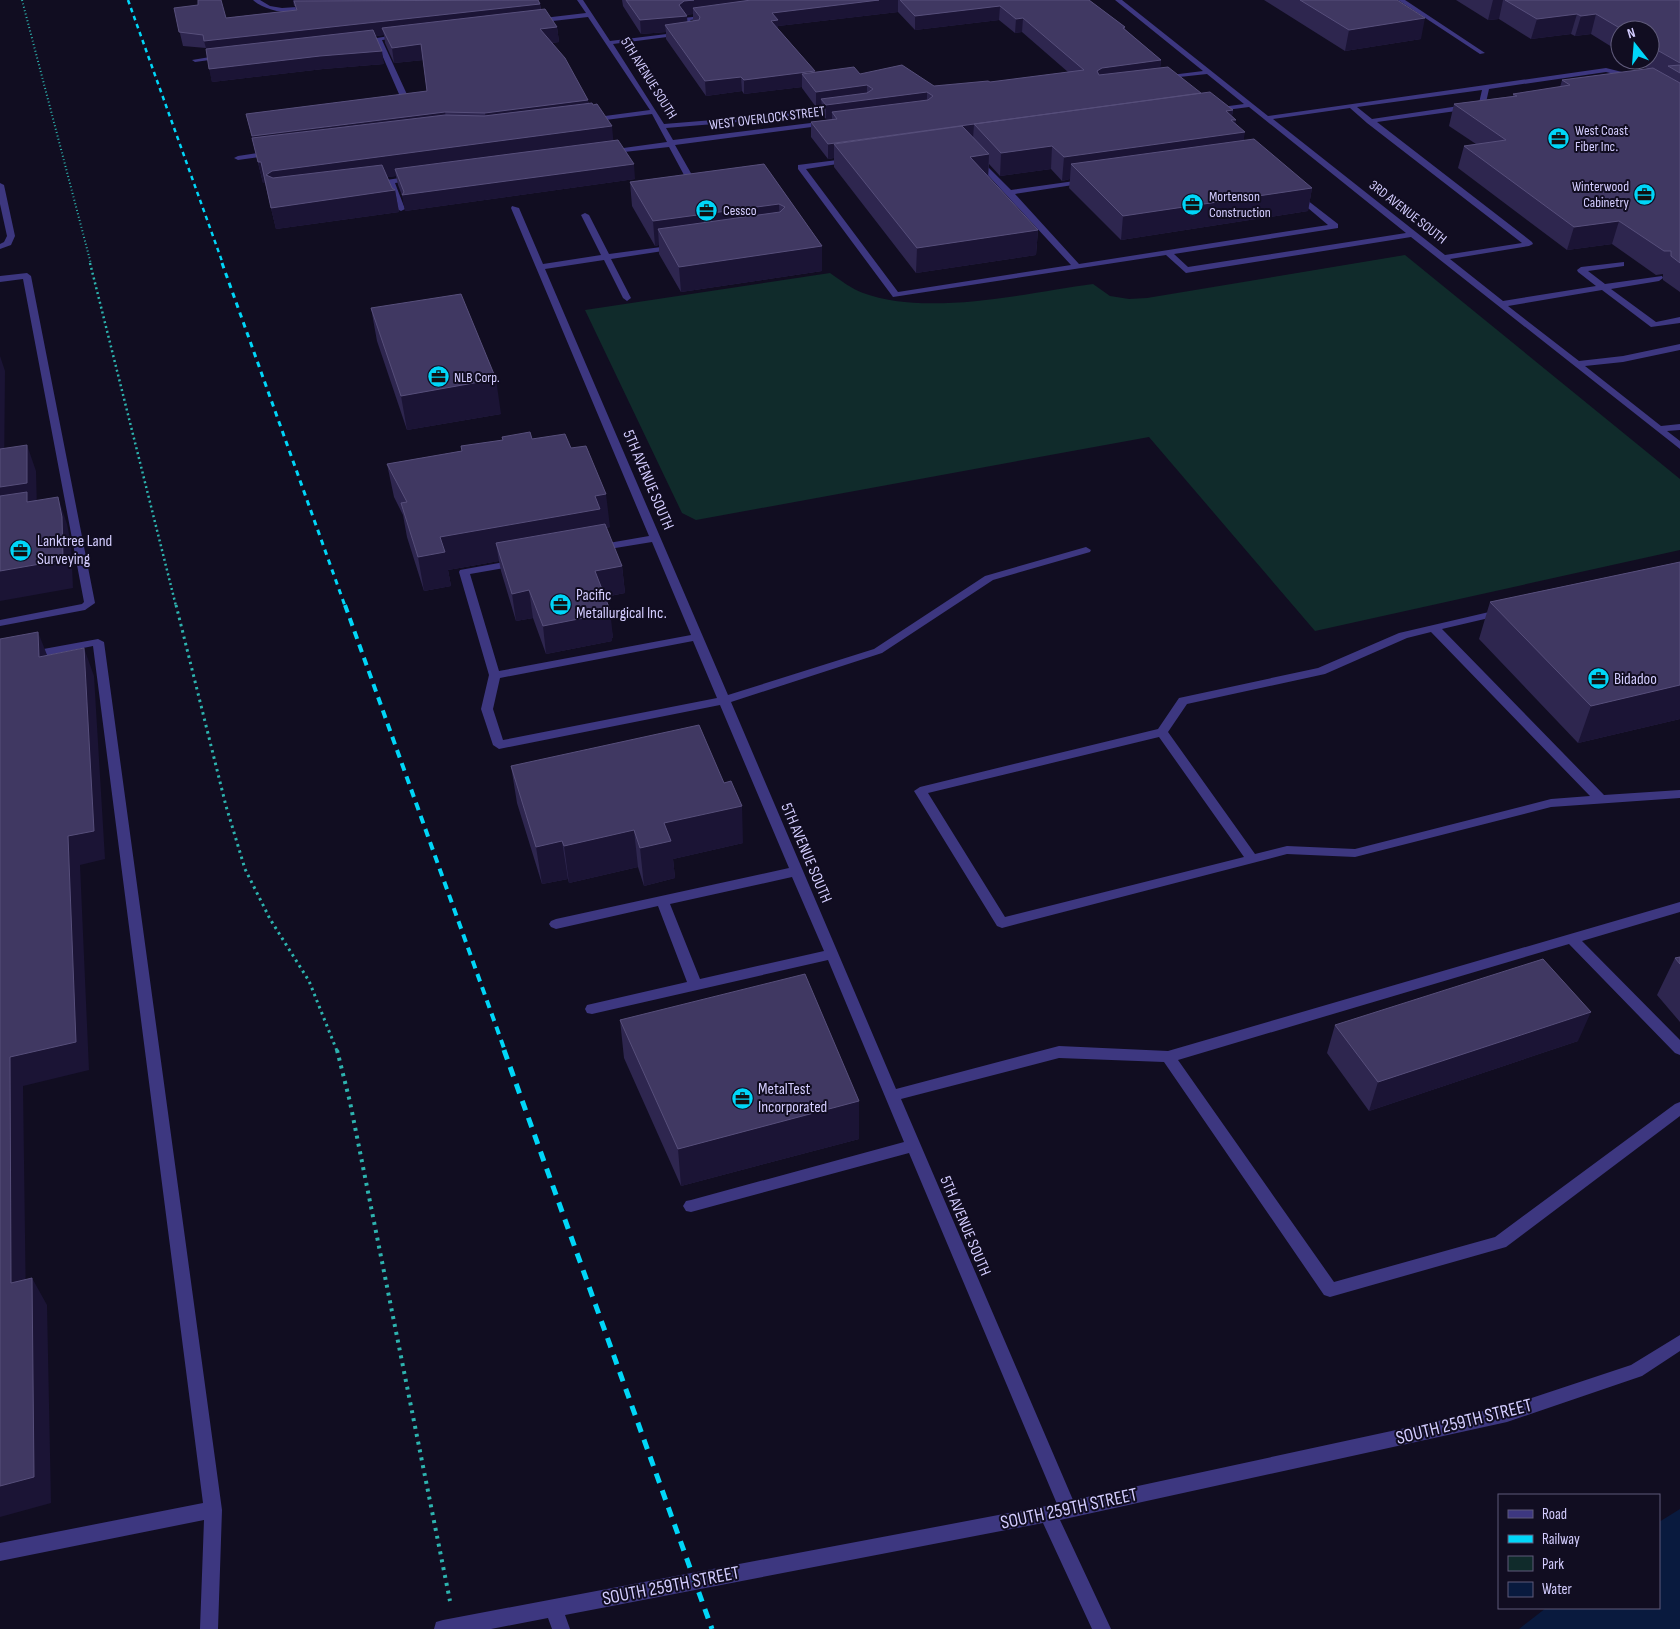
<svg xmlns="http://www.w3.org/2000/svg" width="1680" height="1629" viewBox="0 0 1680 1629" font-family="'Sofia Sans Condensed',sans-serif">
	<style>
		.green { fill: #102b2b }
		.water { fill: #091a3e }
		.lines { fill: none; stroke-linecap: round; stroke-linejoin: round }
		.path-far3 { stroke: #2db3af; stroke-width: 2; stroke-dasharray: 1 2.5; stroke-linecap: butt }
		.path-far2 { stroke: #2db3af; stroke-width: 2.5; stroke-dasharray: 2 3; stroke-linecap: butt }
		.path-far1 { stroke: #2db3af; stroke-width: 3; stroke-dasharray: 2.5 4; stroke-linecap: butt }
		.path { stroke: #2db3af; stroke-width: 4; stroke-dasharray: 3 5; stroke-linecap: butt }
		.minor { fill: #3d3780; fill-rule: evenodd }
		.rail-far3 { stroke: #00d6f8; stroke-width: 2.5; stroke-dasharray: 4.5 4; stroke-linecap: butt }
		.rail-far2 { stroke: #00d6f8; stroke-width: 3; stroke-dasharray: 5.5 5; stroke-linecap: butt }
		.rail-far1 { stroke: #00d6f8; stroke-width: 4; stroke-dasharray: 8 6; stroke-linecap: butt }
		.rail { stroke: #00d6f8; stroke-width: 5; stroke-dasharray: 10 8; stroke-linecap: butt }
		.wall { fill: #2e264f; fill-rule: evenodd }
		.shaded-wall { fill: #1b1435 }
		.building { fill: #403862; stroke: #574f7b }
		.labels { text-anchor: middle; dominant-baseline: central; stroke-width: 4; stroke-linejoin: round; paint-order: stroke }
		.far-street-label { font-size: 14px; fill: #d4cdff; stroke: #110d21 }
		.far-poi-label { font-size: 14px; fill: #d4cdff; stroke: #110d21; text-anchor: start }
		.street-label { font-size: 16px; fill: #d4cdff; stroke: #110d21 }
		.poi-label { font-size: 16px; fill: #d4cdff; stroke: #110d21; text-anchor: start }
		.near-street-label { font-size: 19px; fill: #d4cdff; stroke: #110d21 }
	</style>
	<rect width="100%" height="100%" fill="#110d21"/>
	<path class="green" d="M1405 255 1680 479V550L1315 631 1149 437 696 520 682 513 585 310 830 273C840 280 852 289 863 293 927 317 1026 293 1093 284L1110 296 1129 299 1147 298Z"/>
	<path class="water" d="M1680 1509V1629H1519L1546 1608H1659V1522Z"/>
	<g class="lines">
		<path class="path-far3" d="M22 0 91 264"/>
		<path class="path-far2" d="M90 263 176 606"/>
		<path class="path-far1" d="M176 605 226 806 245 869 270 919 309 981 337 1051"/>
		<path class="path" d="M337 1050 350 1102 450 1601"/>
		<path class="minor" d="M253 0H260L270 6 282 8 311 6 314 8C300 17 265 12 253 0Z
			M577 0H583L610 41 691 31 682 19 683 18 712 15V17L690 20 699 32 698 33 613 44 664 124 750 117 838 106 842 108 838 110 750 121 666 128 673 140 827 121 831 123 827 125 675 145 692 175 688 177 684 175 669 147 606 154 605 152 609 150 667 142 652 114 590 122 586 120 590 118 650 110 588 17 535 23 532 21 535 19 586 13Z
			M1115 0H1122L1268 116 1606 68 1638 76 1640 77 1636 79 1606 72 1489 89 1485 107 1377 122 1532 242 1533 244 1529 246 1450 259 1503 301 1596 286 1578 272 1577 270 1581 267 1624 262V266L1588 271 1605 284 1662 276 1663 278 1659 281 1611 289 1656 322 1680 317V323L1651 327 1602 290 1508 306 1579 361 1623 356 1680 344V350L1623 362 1585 366 1661 426 1680 424V430L1667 431 1680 441V449L1411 237 1186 273 1166 255 893 297 798 169V165L853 158V162H850L806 169 898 292 1071 265 974 160 973 158 977 156 1011 190 1089 179 1090 181 1086 183 1015 194 1079 264 1328 225 1295 197V193H1298L1338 224V228L1174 254 1188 267 1406 233 1249 107 1211 112 1210 110 1214 108 1244 104 1207 74 1161 79V77L1163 76 1203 71ZM1482 90 1479 103 1372 119 1357 107ZM1350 108 1367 123 1522 243 1445 255 1273 119Z
			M1398 0H1405L1485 53 1480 54Z
			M401 34 404 36 403 37 382 40 410 101 406 103 402 101 376 41 362 43 359 41Z
			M222 55 224 56V58L195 62 192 60Z
			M272 151 276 153 275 155 238 160 234 158 238 156Z
			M413 176H416V180L395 183 405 209 401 211 397 209 387 184 373 186 369 184 373 182Z
			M0 183 4 185 15 236 11 245 0 249V244L4 242 7 236 0 204Z
			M512 206 519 208 543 264 601 255 581 215 585 213 589 215 609 254 676 245 680 247 676 249 611 259 631 298 627 301 623 298 604 260 545 269 728 695 874 649 985 576 1086 547 1091 550 1090 552 993 580 882 653 731 702 896 1089 1059 1046 1168 1051 1680 902V912L1582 941 1680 1040V1055L1675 1053 1569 944 1178 1060 1334 1282 1495 1237 1675 1104 1680 1102V1116L1506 1247 1330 1297 1324 1295 1164 1062 1059 1058 901 1099 1073 1500 1507 1406 1631 1365 1680 1335V1351L1642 1376 1507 1422 1060 1520 1111 1629H1092L1043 1523 565 1615 570 1629H552L548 1618 491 1629H434L436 1622 443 1620 1057 1504 909 1153 691 1212 686 1211 683 1206 686 1201 691 1200 904 1142 828 960 592 1014 587 1013 585 1009 587 1005 687 982 658 906 556 929 551 927 549 924 551 921 556 919 789 868 720 705 499 749 493 745 481 709 489 675 459 572 460 570 516 560 521 563 516 566 470 574 499 671 691 635 652 542 597 551 592 548 597 545 649 536 511 208ZM693 641 717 698 503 740 493 709 500 678ZM792 877 824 951 700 979 670 904Z
			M27 273 31 276 95 603 85 610 0 626V620L82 604 84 602 23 279 0 282V276Z
			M1502 609 1508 612 1506 614 1442 629 1604 795 1680 790V798L1551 807 1355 857 1287 854 1002 928 997 926 914 791 920 787 1158 729 1179 698 1318 668 1399 633ZM1431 632 1590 796 1551 799 1355 849 1287 846 1255 854 1168 732 1187 704 1325 674 1407 638ZM1159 737 1244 857 1005 917 928 793Z
			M98 639 104 642 222 1510 218 1629H200L204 1520 0 1561V1543L203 1503 93 646 0 665V657Z"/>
		<path class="rail-far3" d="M128 0 223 264"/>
		<path class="rail-far2" d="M222 263 345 606"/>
		<path class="rail-far1" d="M345 605 505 1051"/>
		<path class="rail" d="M504 1050 712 1629"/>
	</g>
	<path class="wall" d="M293 0H538L540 4 541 9 557 27 559 42 552 43 589 103 613 140 635 179 405 211 403 198 398 185 396 176 387 177 392 188 395 190 399 212 276 229 265 183H263L246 114 427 91 423 60 394 63 385 43 384 35 375 36 384 64 323 69 212 82 206 48 183 46 174 8 226 18 296 10 295 6H294Z
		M622 0H1089L1125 27V29L1161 60 1160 68 1201 93 1233 110 1232 116 1244 140 1312 188 1308 211 1121 240 1069 188 1070 179 1062 181 1051 169 1000 176 989 164 988 176 1038 230 1036 255 916 273 834 167V158L828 159 811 137V122L832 119H826L822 114V106L816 107 802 88V87L744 94 742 91 706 96 666 39V32L641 34 623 6ZM898 12 915 30 999 20 1015 33 1022 32 1068 72 990 82 934 86 860 74 815 72V71L778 29V26ZM693 14V21L687 22 686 15Z
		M1264 0H1397L1421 39 1345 51Z
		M1456 0H1680V292L1663 280V274L1656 275 1612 244 1567 250 1458 168 1464 146 1476 144 1449 126 1454 104 1513 96V94L1560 87 1562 80 1648 69 1633 60H1650V30H1620V52L1591 34 1575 36 1571 34 1531 39 1499 19 1488 20Z
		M764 164 822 246V271L681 292 659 254V245L655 246 632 206 630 182Z
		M371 308 501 414 407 430 377 341Z
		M502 437 532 439 571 448 610 527 606 528 622 566 625 593 605 597 613 637 612 638V641L546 654 533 618 516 621 501 571 499 561 448 570 451 586 424 591 407 537 403 515 394 497 387 464 462 451 461 446 503 440Z
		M1680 562V719L1578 743 1479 639 1490 602Z
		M511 766 743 843 673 859 675 878 644 886 638 867 569 883 568 879 542 884 517 803Z
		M1680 957V1022L1657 995 1675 958Z
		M620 1020 859 1101V1139L681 1186 624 1058Z
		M1335 1025 1578 1041 1369 1111 1327 1053Z"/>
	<path class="shaded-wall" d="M694 0H808L693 8V14L685 15 687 16 688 30 665 25 666 32 641 34 640 20 679 5 684 1Z
		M879 0H898V12L778 26V34L771 21 772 13Z
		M1493 0H1503L1499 19 1488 20Z
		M540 4 541 17 382 28 384 35 208 55 204 41Z
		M1000 6 999 20 915 30V16Z
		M1577 14 1571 34 1531 39 1537 19Z
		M1596 14 1591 34 1575 36 1581 16Z
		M1023 18 1022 32 1015 33 1016 19Z
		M1425 18 1421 39 1345 51 1349 30Z
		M557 27 559 42 541 44 540 29Z
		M421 44 424 60 394 63 392 48Z
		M382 51 384 64 323 69 212 82 209 69 320 56Z
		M1161 60 1159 75 1101 82 1097 71 1102 68Z
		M815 71V85L802 74V87L744 94V80Z
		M741 77 742 91 706 96 705 81Z
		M867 85V100L927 92V107L832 112V119H826V105L821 99 822 106 816 107V92Z
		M588 100 590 116 487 129 485 113Z
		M1233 110 1231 120H1236L1234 133 1245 132 1241 155 1071 164 1070 179 1062 181 1064 157 1226 111Z
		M445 112 448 128 255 152 252 136Z
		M974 124 973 139 834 144V158L828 159V144Z
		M612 126 614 147 395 169 396 176 277 192 266 175 272 171Z
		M1052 146 1051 169 1000 176 1001 153Z
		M989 154 988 178 970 157Z
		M258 162H261L265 183H263Z
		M634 164 635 179 405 211 402 195Z
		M1312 188 1308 211 1121 240 1123 216Z
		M395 190 399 212 276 229 271 208Z
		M779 204 780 228 658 229 659 245 655 246 653 221Z
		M1619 221 1612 244 1567 250 1574 227Z
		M1038 230 1036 255 916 273 917 248Z
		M822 246V271L681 292 679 267Z
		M0 356 5 371 4 477 0 467Z
		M496 379 501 414 407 430 401 396Z
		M27 445 36 471 37 510 0 515V487Z
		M606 494 610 527 496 543 499 561 448 570 451 586 424 591 418 557 440 537 595 496Z
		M58 497 67 524 71 544 73 588 0 601V571Z
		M622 566 625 593 598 598 595 571Z
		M529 590 533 618 516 621 512 594Z
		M610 610 613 637 612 638V641L546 654 543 626Z
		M38 632 49 660 39 657Z
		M84 648 94 676 105 859 80 865 89 1070 23 1086 26 1310 11 1283 10 1057 68 836Z
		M1680 685V719L1578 743 1591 706Z
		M742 806 743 843 673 859 675 878 644 886 640 848 664 823Z
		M634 830 638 867 569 883 564 846Z
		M562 841 568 879 542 884 536 847Z
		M1591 1012 1578 1041 1369 1111 1378 1082Z
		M859 1101V1139L681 1186 678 1149Z
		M32 1278 47 1305 51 1503 0 1517V1486Z"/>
	<path class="building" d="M198 0H221L226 18 297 10 294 1 538 0 540 4 204 41 203 35 179 32 174 8 198 5Z
		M626 0H694L684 1 679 5 687 16 640 20Z
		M751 0H879L772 13 778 20 771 21 815 71 744 80 741 77 705 81 665 25 699 20 700 17 693 8Z
		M900 0H1089L1125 27 1123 28 1161 60 1102 68 1097 71 1099 75 1168 67 1201 93 828 144 811 122 837 119 832 112 928 100 933 96 927 92 826 105 821 99 867 93 873 89 867 85 816 92 802 74 854 67 860 74 902 65 934 86 988 81 990 82 1084 70 1023 18 1016 19 1000 6 915 16Z
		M1300 0H1397L1425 18 1349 30Z
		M1505 0H1680V63L1650 46V30H1623L1596 14 1581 16 1577 14 1537 19Z
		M545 9 557 27 540 29 565 58 588 100 485 113 445 112 252 136 246 114 427 91 421 44 392 48 382 28Z
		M373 30 382 51 320 56 209 69 206 49Z
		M1680 65V73L1668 66Z
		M1653 68 1680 83V263L1671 256V251H1664L1619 221 1574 227 1464 146 1506 140 1454 104 1517 96 1513 94 1570 85 1562 80Z
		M1210 92 1233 110 1226 111 1236 120H1231L1245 132 1064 157 1052 146 1001 153 974 124Z
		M592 103 593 105 597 104 612 126 272 171 266 175 273 178 382 165 392 188 395 190 271 208 261 162H258L252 138 445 115 484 116Z
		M962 126 989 154 970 157 1038 230 917 248 834 144Z
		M1254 139 1312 188 1123 216 1071 164Z
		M618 140 634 164 402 195 404 192 395 169Z
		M764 164 822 246 679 267 658 229 780 212 785 207 779 204 653 221 630 182Z
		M461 294 496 379 401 396 371 308Z
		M530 432 532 439 565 434 571 448 586 446 606 494 595 496 600 509 440 537 445 552 418 557 401 503 407 502 387 464 462 451 461 446 503 440 502 437Z
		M27 445V483L0 487V449Z
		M27 492V502L58 497 62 517 63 560 0 571V496Z
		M605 524 622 566 595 571 610 610H608L609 613 543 626 529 590 512 594 496 543Z
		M1680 562V685L1591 706 1490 602Z
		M38 632 39 657 84 648 94 831 68 836 76 1042 10 1057 11 1283 32 1278 34 1477 0 1486V639Z
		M699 725 724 783 731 781 742 806 664 823 671 841 640 848 634 830 564 846 562 841 536 847 511 766Z
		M1680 957V964L1675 958Z
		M1543 959 1591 1012 1378 1082 1335 1025Z
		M805 974 859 1101 678 1149 620 1020Z"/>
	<defs>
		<symbol id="office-disc" viewBox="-11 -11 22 22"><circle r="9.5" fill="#00d6f8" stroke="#110d21"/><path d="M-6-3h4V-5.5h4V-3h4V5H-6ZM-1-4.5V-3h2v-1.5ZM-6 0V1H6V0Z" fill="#111"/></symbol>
	</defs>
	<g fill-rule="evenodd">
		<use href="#office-disc" x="1546" y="126" width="25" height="25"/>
		<use href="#office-disc" x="1632" y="182" width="25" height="25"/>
		<use href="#office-disc" x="1180" y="192" width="25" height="25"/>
		<use href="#office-disc" x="694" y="198" width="25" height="25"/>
		<use href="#office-disc" x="426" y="364" width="25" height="25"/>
		<use href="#office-disc" x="8" y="538" width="25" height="25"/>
		<use href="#office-disc" x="548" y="592" width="25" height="25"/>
		<use href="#office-disc" x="1586" y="666" width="25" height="25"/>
		<use href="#office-disc" x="730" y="1086" width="25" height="25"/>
	</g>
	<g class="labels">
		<g class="far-street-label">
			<text transform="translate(649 78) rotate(58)">5TH AVENUE SOUTH</text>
			<text transform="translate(767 118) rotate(-7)">WEST OVERLOCK STREET</text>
			<text transform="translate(1408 212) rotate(38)">3RD AVENUE SOUTH</text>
		</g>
		<g class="far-poi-label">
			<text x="1575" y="130">West Coast<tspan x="1575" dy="16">Fiber Inc.</tspan></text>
			<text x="1629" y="186" text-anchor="end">Winterwood<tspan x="1629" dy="16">Cabinetry</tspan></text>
			<text x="1209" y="196">Mortenson<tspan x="1209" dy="16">Construction</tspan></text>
			<text x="723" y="210">Cessco</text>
			<text x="454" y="377">NLB Corp.</text>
		</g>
		<g class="street-label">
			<text transform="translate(648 480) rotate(67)">5TH AVENUE SOUTH</text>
			<text transform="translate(806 853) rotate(67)">5TH AVENUE SOUTH</text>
			<text transform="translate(965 1226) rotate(67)">5TH AVENUE SOUTH</text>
		</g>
		<g class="poi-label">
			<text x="37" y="541">Lanktree Land<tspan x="37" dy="18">Surveying</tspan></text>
			<text x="576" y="595">Pacific<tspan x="576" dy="18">Metallurgical Inc.</tspan></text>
			<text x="1614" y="679">Bidadoo</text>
			<text x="758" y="1089">MetalTest<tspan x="758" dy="18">Incorporated</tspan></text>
		</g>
		<g class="near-street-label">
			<text transform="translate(1464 1422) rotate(-14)">SOUTH 259TH STREET</text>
			<text transform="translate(1069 1509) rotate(-12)">SOUTH 259TH STREET</text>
			<text transform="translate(671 1586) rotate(-11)">SOUTH 259TH STREET</text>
		</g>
	</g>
	<rect x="1498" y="1494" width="162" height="115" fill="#110d21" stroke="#5f5a7a"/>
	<rect x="1508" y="1510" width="25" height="8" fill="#3d3780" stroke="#5f5a7a"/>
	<text x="1542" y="1519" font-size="15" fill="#d4cdff">Road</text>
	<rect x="1508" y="1535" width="25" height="8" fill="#00d6f8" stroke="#5f5a7a"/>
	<text x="1542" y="1544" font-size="15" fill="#d4cdff">Railway</text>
	<rect x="1508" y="1556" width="25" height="15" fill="#102b2b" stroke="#5f5a7a"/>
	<text x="1542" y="1569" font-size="15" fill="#d4cdff">Park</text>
	<rect x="1508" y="1582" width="25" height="15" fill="#091a3e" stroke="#5f5a7a"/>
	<text x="1542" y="1594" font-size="15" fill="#d4cdff">Water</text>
	<g transform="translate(1635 45) rotate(343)"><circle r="24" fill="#110d21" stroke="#5f5a7a"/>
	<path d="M0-4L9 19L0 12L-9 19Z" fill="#00d6f8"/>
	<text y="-8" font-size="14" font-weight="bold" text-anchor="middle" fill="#d4cdff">N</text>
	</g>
</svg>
